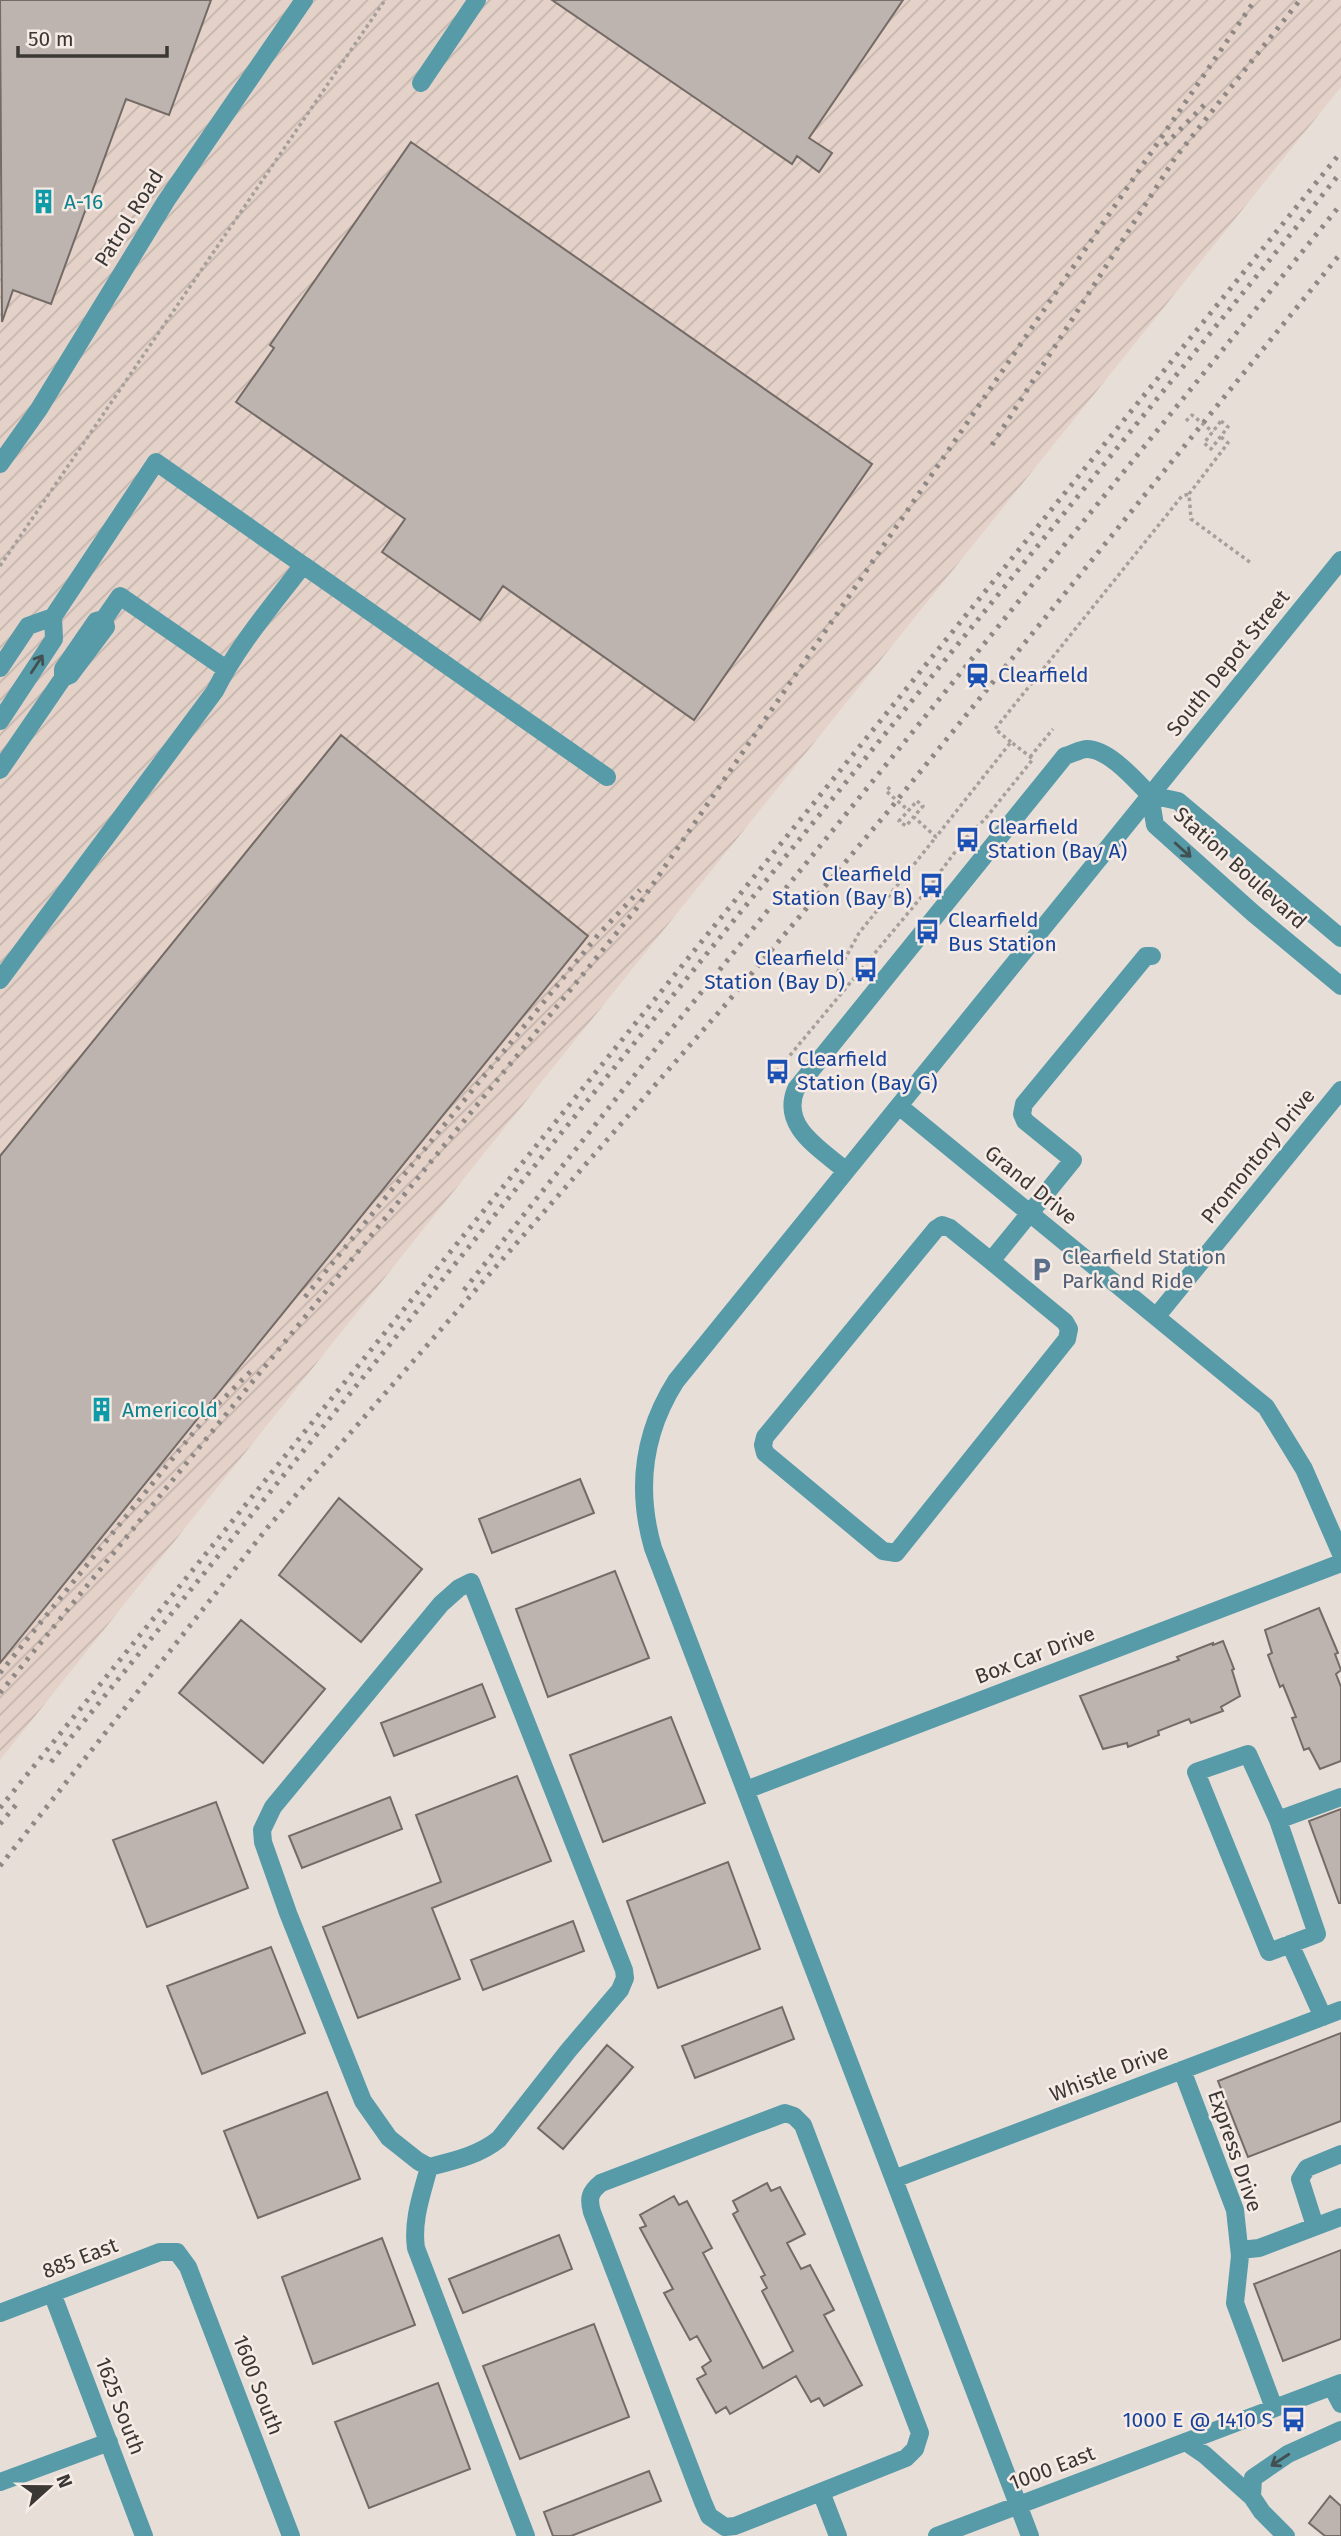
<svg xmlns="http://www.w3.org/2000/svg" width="1341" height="2536" viewBox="0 0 1341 2536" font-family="'Fira Sans',sans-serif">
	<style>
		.industrial { fill: url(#industrial-furrows) }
		.building { fill: #beb4af; stroke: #746a66; stroke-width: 2 }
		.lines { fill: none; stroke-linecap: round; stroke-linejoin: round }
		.path { stroke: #a69f9a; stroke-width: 3.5; stroke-dasharray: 3.5 3.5; stroke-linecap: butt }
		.minor { stroke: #579ba9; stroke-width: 18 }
		.rail { stroke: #8f8884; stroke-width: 5; stroke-dasharray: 3.5 7; stroke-linecap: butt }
		.oneway { stroke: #425052 }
		.labels { text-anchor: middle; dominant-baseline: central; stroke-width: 5; stroke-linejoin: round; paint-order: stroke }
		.culture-label { font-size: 21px; fill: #0d838f; stroke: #f6ebe5; text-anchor: start }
		.street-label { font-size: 21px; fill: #3b3735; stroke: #f6ebe5 }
		.transit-label { font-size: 21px; fill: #164399; stroke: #f6ebe5; text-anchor: start }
		.service-label { font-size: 21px; fill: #4e5e75; stroke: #f6ebe5; text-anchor: start }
	</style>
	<defs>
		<pattern id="industrial-furrows" width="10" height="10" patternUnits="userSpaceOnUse" patternTransform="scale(1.75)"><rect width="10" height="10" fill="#e4d2c9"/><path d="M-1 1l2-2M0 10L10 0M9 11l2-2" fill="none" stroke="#c4b5ad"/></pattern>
	</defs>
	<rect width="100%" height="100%" fill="#e8ded8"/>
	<path class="industrial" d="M0 0H1341V87L445 1202 0 1760Z"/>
	<path class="building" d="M0 0H211L169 115 126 99 51 304 13 290 2 322Z
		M552 0H903L809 138 832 153 819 172 797 156 792 164Z
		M411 142 872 464 694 720 503 586 480 620 382 552 405 519 236 402 274 348 270 345Z
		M341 735 588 936 0 1663V1156Z
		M580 1479 594 1513 492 1553 479 1519Z
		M339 1498 422 1569 361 1642 279 1575Z
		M615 1571 649 1658 548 1697 516 1609Z
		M1319 1608 1338 1653 1335 1654 1341 1670 1336 1674 1341 1687V1761L1320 1769 1309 1748 1304 1750 1292 1718 1296 1717 1283 1685 1280 1687 1268 1655 1272 1653 1265 1630Z
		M241 1620 325 1689 263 1763 179 1693Z
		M1223 1641 1234 1669 1232 1670 1240 1696 1221 1707 1223 1711 1191 1723 1189 1719 1158 1731 1159 1735 1128 1747 1127 1743 1103 1749 1080 1696 1179 1660 1177 1657 1213 1643V1645Z
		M482 1684 495 1717 394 1756 381 1723Z
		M671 1717 705 1803 603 1842 570 1755Z
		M517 1776 551 1861 432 1908 460 1979 358 2018 323 1927 441 1882 416 1815Z
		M390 1797 402 1829 302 1868 289 1836Z
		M216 1802 248 1888 147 1927 113 1840Z
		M1341 1809V1903H1339L1309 1821Z
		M728 1862 760 1949 658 1988 627 1901Z
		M573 1921 584 1951 483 1990 471 1960Z
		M271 1947 305 2033 202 2074 167 1986Z
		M782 2007 794 2039 695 2078 682 2046Z
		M1341 2033V2121L1248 2157 1218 2081Z
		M607 2045 633 2067 563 2149 538 2128Z
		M327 2092 360 2179 258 2218 224 2131Z
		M767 2183 771 2191 780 2187 805 2234 787 2243 801 2269 810 2265 834 2310 824 2315 862 2385 824 2406 819 2398 811 2402 796 2376 730 2414 726 2407 716 2413 697 2379 706 2374 702 2367 711 2361 697 2336 690 2340 664 2293 673 2289 640 2228 646 2226 640 2215 674 2196 679 2205 687 2201 712 2248 703 2253 763 2368 793 2351 762 2291 767 2288 761 2277 765 2275 733 2214 738 2211 733 2201Z
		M559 2235 572 2269 463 2313 449 2279Z
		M382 2238 415 2325 313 2364 282 2277Z
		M1341 2250V2339L1283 2361 1254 2284Z
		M594 2324 629 2417 520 2459 483 2366Z
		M438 2383 470 2469 369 2508 335 2422Z
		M649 2471 661 2501 571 2536H553L544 2512Z
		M1330 2496 1341 2506V2536H1325L1309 2523Z"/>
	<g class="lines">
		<path class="path" d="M1186 421 1192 415 1213 432
			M1221 421 1228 427 1211 449 1204 443Z
			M1221 437 1228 443 1189 494 1191 519 1251 563
			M0 566 385 0
			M1011 742 995 729 1182 496 1189 494
			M1030 757 1053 729
			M890 787 886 791 908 810
			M917 801 923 806 906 826 899 821Z
			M842 990 835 983V977L859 933 936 837
			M783 1076 777 1071 923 895 964 840 985 819 1033 759 1011 742 936 837 914 817"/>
		<path class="minor" d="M421 83 477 0
			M0 464 39 409 166 201 304 0
			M303 565 607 777
			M104 619 120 596 226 669
			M0 668 28 626 53 617 54 639 0 721
			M0 770 63 678 70 675 106 627 104 619 96 621 63 669V678
			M1150 795 1155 825 1253 913 1341 986
			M1150 795 1178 801 1341 938
			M0 980 215 691C238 645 272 606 303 565L156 462 53 617
			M899 1106 1266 1407 1304 1469 1341 1554
			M846 1171C821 1149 780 1127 796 1089L1065 756C1072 754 1081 749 1087 749 1109 749 1136 781 1150 795
			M991 1261 1065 1322 1069 1329 1067 1339 896 1553 883 1551 765 1453 763 1445 765 1437 936 1229 942 1225 950 1228 991 1261 1073 1160 1025 1121 1022 1114 1024 1104 1146 956H1152
			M1156 1317 1341 1090
			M1248 1754 1278 1820 1317 1934 1269 1952 1196 1772Z
			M746 1790 1341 1563
			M1278 1820 1341 1797
			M1290 1944 1323 2017
			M1182 2070 1235 2210 1240 2256 1235 2303 1274 2408
			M785 2113 794 2116 803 2125 920 2433 915 2449 906 2458 735 2526 725 2527 709 2516 703 2502 592 2212C588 2198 590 2192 601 2183Z
			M429 2167C453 2161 480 2155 499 2139L568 2051 620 1990 625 1978 624 1970 471 1582 459 1588 441 1604 273 1807 262 1830 263 1842 288 1913 363 2101 389 2138 418 2161 429 2167C422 2194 412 2220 416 2248L526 2536
			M894 2179 1341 2010
			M1315 2226 1300 2179 1307 2168 1341 2154
			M1240 2250 1259 2248 1341 2217
			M52 2293 144 2536
			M0 2313 160 2252H177L188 2267 291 2536
			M1332 2387 1341 2404
			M1186 2442 1205 2455 1252 2497
			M0 2482 109 2442
			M821 2492 838 2536
			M937 2536 1341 2383
			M1030 2536 653 1548C636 1489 643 1433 676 1381L1341 560
			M1286 2536 1262 2512 1252 2497 1253 2478 1288 2454 1341 2430"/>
		<path class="rail" d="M1165 145 1206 103
			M992 445 1175 158 1300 0
			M464 1290 657 1047 1341 204
			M305 1297 598 935 640 890
			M0 1673 210 1412 251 1371
			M0 1693 636 909 1255 0
			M51 1762 1341 172
			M0 1808 1341 152
			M0 1824 20 1800
			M0 1866 268 1527 726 1004 890 809 1341 253"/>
	</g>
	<defs><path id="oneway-shaft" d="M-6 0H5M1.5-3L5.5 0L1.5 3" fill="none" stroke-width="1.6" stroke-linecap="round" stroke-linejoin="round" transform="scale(1.75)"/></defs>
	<g class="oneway">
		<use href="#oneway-shaft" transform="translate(37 664) rotate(-57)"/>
		<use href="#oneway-shaft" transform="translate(1183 850) rotate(42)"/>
		<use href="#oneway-shaft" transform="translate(1280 2460) rotate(147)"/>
	</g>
	<defs>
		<symbol id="building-bare" viewBox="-9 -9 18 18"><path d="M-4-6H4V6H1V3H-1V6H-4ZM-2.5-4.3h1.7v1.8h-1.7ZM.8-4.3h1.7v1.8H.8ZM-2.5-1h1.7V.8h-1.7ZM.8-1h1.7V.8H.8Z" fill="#0f9aa8" stroke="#f6ebe5" stroke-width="2.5" paint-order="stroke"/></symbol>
		<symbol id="station-bare" viewBox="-9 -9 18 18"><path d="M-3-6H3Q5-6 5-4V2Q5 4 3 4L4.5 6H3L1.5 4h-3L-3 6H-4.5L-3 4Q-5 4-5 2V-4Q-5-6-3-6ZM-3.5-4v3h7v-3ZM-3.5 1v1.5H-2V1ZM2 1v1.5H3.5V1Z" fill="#1a4fb4" stroke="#f6ebe5" stroke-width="2.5" paint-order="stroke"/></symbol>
		<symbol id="bus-bare" viewBox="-9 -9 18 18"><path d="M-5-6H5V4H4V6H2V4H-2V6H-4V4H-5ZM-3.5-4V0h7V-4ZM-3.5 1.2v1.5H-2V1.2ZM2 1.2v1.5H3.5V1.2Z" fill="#1a4fb4" stroke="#f6ebe5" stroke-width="2.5" paint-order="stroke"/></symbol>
		<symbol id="parking-bare" viewBox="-9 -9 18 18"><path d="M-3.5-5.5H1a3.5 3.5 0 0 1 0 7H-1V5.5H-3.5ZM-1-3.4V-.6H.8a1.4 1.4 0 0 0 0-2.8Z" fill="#5c6f8a" stroke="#f6ebe5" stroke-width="2.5" paint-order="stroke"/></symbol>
	</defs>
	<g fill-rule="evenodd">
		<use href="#building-bare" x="26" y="184" width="35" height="35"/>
		<use href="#station-bare" x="960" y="658" width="35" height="35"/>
		<use href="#bus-bare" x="950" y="822" width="35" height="35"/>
		<use href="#bus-bare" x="914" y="868" width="35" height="35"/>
		<use href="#bus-bare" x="910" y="914" width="35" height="35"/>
		<use href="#bus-bare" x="848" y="952" width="35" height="35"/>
		<use href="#bus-bare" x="760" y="1054" width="35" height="35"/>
		<use href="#parking-bare" x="1024" y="1252" width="35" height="35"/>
		<use href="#building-bare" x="84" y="1392" width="35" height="35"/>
		<use href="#bus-bare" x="1276" y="2402" width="35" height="35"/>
	</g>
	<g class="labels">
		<g class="culture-label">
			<text x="64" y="202">A-16</text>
			<text x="122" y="1410">Americold</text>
		</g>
		<g class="street-label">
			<text transform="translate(129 218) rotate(-58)">Patrol Road</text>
			<text transform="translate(1228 663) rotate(-51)">South Depot Street</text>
			<text transform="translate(1240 868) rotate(42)">Station Boulevard</text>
			<text transform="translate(1258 1156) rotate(-51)">Promontory Drive</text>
			<text transform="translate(1031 1185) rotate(39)">Grand Drive</text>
			<text transform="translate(1035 1655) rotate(-21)">Box Car Drive</text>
			<text transform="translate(1109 2073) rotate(-21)">Whistle Drive</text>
			<text transform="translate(1235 2151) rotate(71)">Express Drive</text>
			<text transform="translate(80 2258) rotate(-21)">885 East</text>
			<text transform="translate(258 2385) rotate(69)">1600 South</text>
			<text transform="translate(120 2406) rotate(69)">1625 South</text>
			<text transform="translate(1052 2468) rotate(-21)">1000 East</text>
		</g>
		<g class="transit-label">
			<text x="998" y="675">Clearfield</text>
			<text x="988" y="827">Clearfield<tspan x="988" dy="24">Station (Bay A)</tspan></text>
			<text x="912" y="874" text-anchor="end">Clearfield<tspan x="912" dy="24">Station (Bay B)</tspan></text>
			<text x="948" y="920">Clearfield<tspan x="948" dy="24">Bus Station</tspan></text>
			<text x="845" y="958" text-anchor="end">Clearfield<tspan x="845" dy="24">Station (Bay D)</tspan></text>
			<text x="797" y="1059">Clearfield<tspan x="797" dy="24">Station (Bay G)</tspan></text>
			<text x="1273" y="2420" text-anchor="end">1000 E @ 1410 S</text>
		</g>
		<g class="service-label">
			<text x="1062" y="1257">Clearfield Station<tspan x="1062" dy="24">Park and Ride</tspan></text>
		</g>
	</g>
	<g transform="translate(49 2487) rotate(69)" stroke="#f6ebe5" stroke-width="5" paint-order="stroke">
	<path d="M0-5L12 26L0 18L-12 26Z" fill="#3b3735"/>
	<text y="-10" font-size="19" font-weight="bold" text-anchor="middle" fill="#3b3735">N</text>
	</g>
	<path d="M18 46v10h149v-10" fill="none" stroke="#3b3735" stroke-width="3.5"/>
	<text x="28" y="46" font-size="21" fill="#3b3735" stroke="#f6ebe5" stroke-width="5" paint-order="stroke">50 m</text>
</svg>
